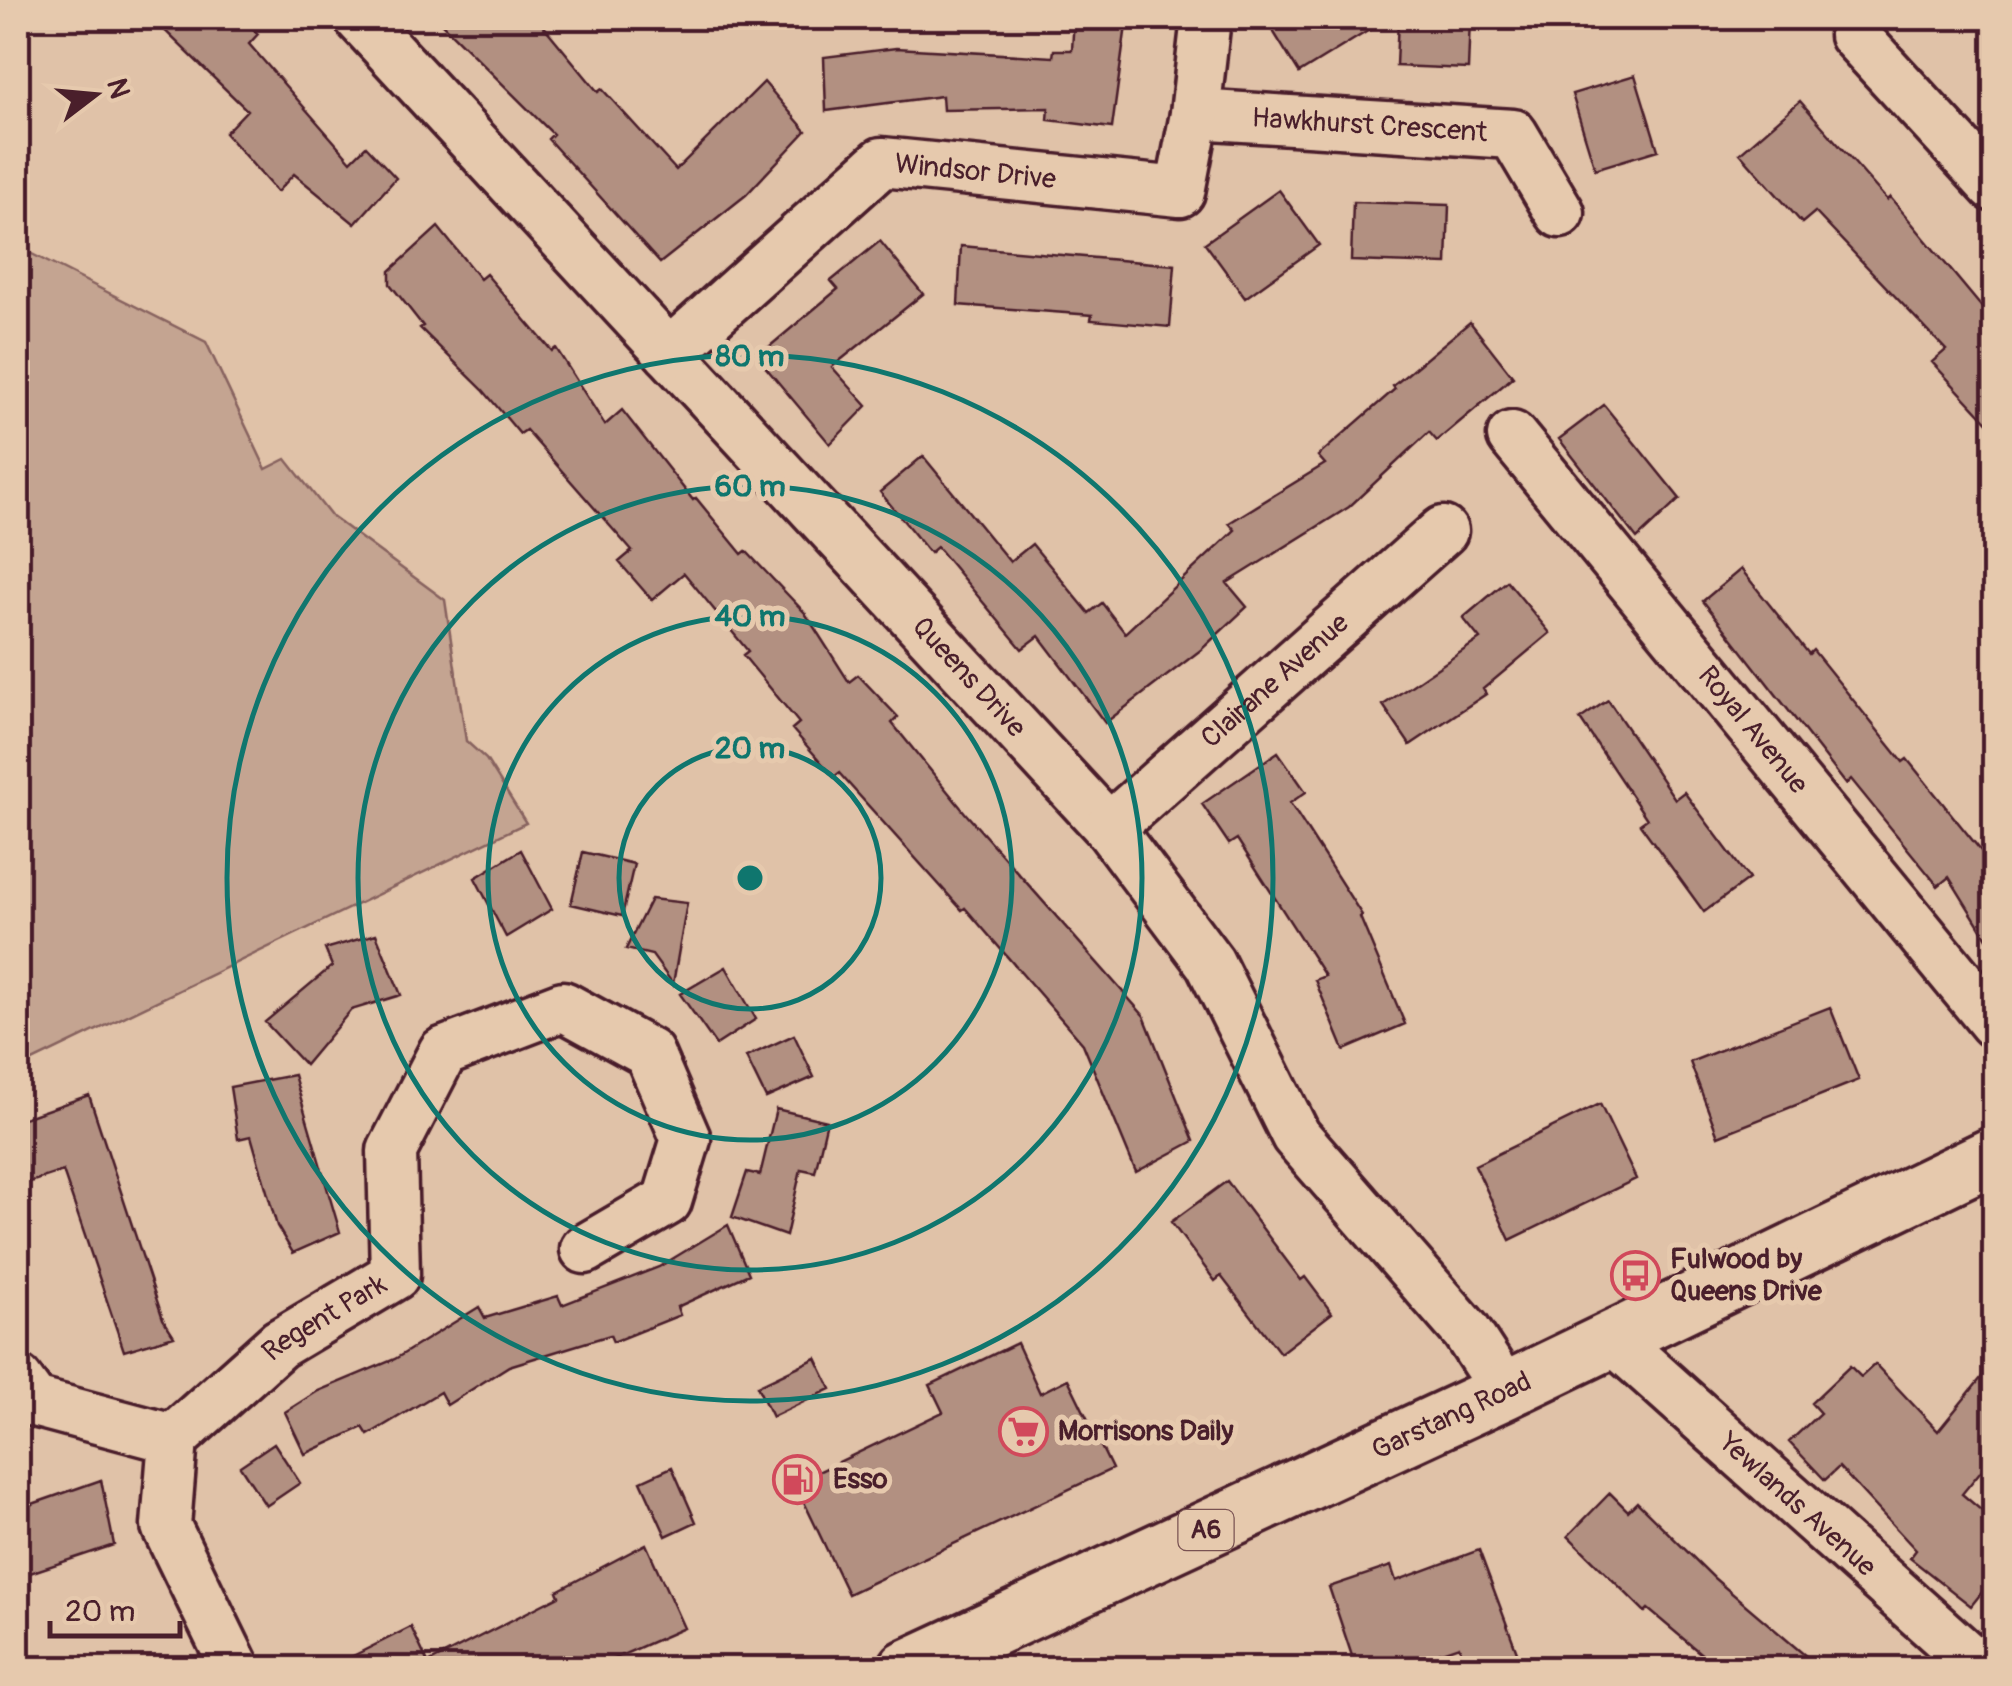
<svg xmlns="http://www.w3.org/2000/svg" width="2012" height="1686" viewBox="0 0 2012 1686" font-family="Pangolin,sans-serif">
	<style>
		.park { fill: #c4a491; stroke: #87625e; stroke-width: 2.5 }
		.building { fill: #b29081; stroke: #4a1f2b; stroke-width: 2.5 }
		.lines { fill: none; stroke-linecap: round; stroke-linejoin: round }
		.minor-casing { stroke: #4a1f2b; stroke-width: 55 }
		.highway-casing { stroke: #4a1f2b; stroke-width: 62 }
		.minor { stroke: #e6c9ad; stroke-width: 48 }
		.highway { stroke: #e6c9ad; stroke-width: 55 }
		.ring { fill: none; stroke: #0f766e; stroke-width: 5 }
		.labels { text-anchor: middle; dominant-baseline: central; stroke-width: 10; stroke-linejoin: round; paint-order: stroke }
		.shield { fill: #e6c9ad; stroke: #795252; stroke-width: 2.5 }
		.shield-label { font-size: 25px; font-weight: bold; fill: #4a1f2b }
		.street-label { font-size: 28px; fill: #4a1f2b; stroke: #e6c9ad }
		.poi-label { font-size: 28px; font-weight: bold; fill: #4a1f2b; stroke: #e6c9ad; text-anchor: start }
		.centre { fill: #0f766e; stroke: #e6c9ad; stroke-width: 5 }
		.ring-label { font-size: 30px; text-anchor: middle; font-weight: bold; fill: #0f766e; stroke: #e6c9ad; stroke-width: 10; stroke-linejoin: round; paint-order: stroke }
	</style>
	<rect width="100%" height="100%" fill="#e0c2a8"/>
	<filter id="ink" filterUnits="userSpaceOnUse"><feTurbulence type="fractalNoise" baseFrequency=".01" numOctaves="2"/><feDisplacementMap in="SourceGraphic" scale="20" xChannelSelector="R" yChannelSelector="G"/><feConvolveMatrix kernelMatrix="1 2 1 2 8 2 1 2 1" color-interpolation-filters="sRGB"/></filter>
	<g filter="url(#ink)">
		<path class="park" d="M18 247 206 342 266 469 286 459 331 516 445 600 466 741 486 759 526 823 18 1068Z"/>
		<path class="building" d="M152 18H243L258 34 249 44 351 161 366 146 396 178 355 224 294 174 277 192 225 133 247 110Z
			M436 18H537L598 92 602 89 676 170 764 82 806 131 746 195 660 263 548 139 553 134Z
			M1074 18H1127L1112 128 1048 120 1049 108 943 110 942 96 826 111 824 57 896 48 1053 57 1054 50H1072Z
			M1265 18H1389L1299 73Z
			M1398 18H1470L1468 69 1396 66Z
			M1635 75 1658 150 1595 169 1572 94Z
			M1800 101 1887 200 1890 197 1994 322V429L1932 362 1946 350 1815 212 1802 223 1740 153Z
			M1279 190 1319 245 1245 298 1205 243Z
			M1353 202 1449 205 1447 264 1351 261Z
			M438 227 480 279 486 274 552 351 556 348 605 425 622 410 693 500 696 498 742 554 746 551 805 613 849 682 858 675 898 717 892 723 966 814 1144 1016 1194 1141 1136 1172 1083 1044 965 908 962 910 839 773 834 777 792 729 799 723 743 655 748 651 684 573 652 600 619 562 632 551 526 430 520 434 483 390 420 328 423 326 390 284V271Z
			M880 241 923 294 832 367 867 406 830 444 757 357 838 289 831 281Z
			M961 246 1175 265 1170 327 1091 320 1092 315 958 305Z
			M1470 322 1513 377 1437 441 1429 432 1349 507 1227 583 1247 607 1202 649 1105 723 1039 636 1022 649 937 547 930 553 880 492 923 456 1010 562 1032 544 1089 613 1102 603 1125 633 1235 530 1229 523 1325 464 1318 456 1395 389 1393 386Z
			M1604 405 1680 499 1637 539 1559 439Z
			M1741 569 1809 654 1813 650 1903 762 1907 759 1994 867V950L1949 877 1938 886 1851 779 1846 784 1703 601Z
			M1507 581 1550 633 1483 689 1486 694 1410 745 1383 705 1480 639 1463 618Z
			M1608 700 1675 799 1684 792 1749 879 1704 912 1640 824 1647 819 1580 719Z
			M1278 752 1306 792 1290 803 1362 915 1360 917 1405 1024 1344 1050 1315 980 1325 976 1237 839 1229 844 1202 804Z
			M521 850 552 909 506 937 475 878Z
			M583 852 634 864 622 916 571 904Z
			M651 899 687 903 673 984 652 955 626 949Z
			M376 934 401 995 351 1010 305 1065 265 1022 332 966 325 949Z
			M726 967 756 1019 716 1045 680 994Z
			M1830 1007 1859 1080 1718 1136 1690 1062Z
			M794 1035 814 1077 766 1098 746 1057Z
			M294 1075 340 1232 293 1253 277 1226 251 1136 238 1139 230 1087Z
			M89 1095 163 1319 174 1336 124 1351 63 1171 18 1186V1120Z
			M1600 1104 1636 1179 1510 1240 1475 1165Z
			M776 1109 827 1121 815 1172 801 1169 786 1236 732 1217 747 1172 760 1175Z
			M1227 1181 1301 1280 1305 1277 1332 1313 1280 1353 1221 1276 1215 1281 1171 1222Z
			M728 1225 749 1274 677 1307 680 1315 613 1342 610 1335 509 1366 447 1405 440 1392 368 1435 363 1427 305 1454 285 1412 318 1391 395 1359 479 1307 485 1318 558 1296 562 1305 659 1267Z
			M1017 1343 1040 1393 1068 1379 1112 1469 848 1594 795 1483 943 1412 930 1385Z
			M816 1358 831 1389 772 1417 757 1386Z
			M1994 1362V1455L1962 1494 1994 1521V1577L1971 1606 1910 1558 1916 1550 1839 1467 1825 1480 1789 1442 1820 1413 1811 1403 1850 1366 1861 1377 1875 1364 1938 1431Z
			M274 1443 300 1483 266 1506 240 1466Z
			M672 1467 696 1522 666 1536 641 1481Z
			M101 1480 114 1545 18 1577V1509Z
			M1610 1493 1628 1511 1637 1502 1714 1578 1820 1668H1718L1648 1609 1645 1612 1568 1536Z
			M646 1544 684 1628 593 1668H329L411 1627 428 1663 559 1596 557 1591Z
			M1479 1550 1523 1668H1467L1459 1646 1395 1668H1356L1329 1587 1391 1566 1396 1581Z"/>
		<g class="lines">
			<defs>
				<g id="minor">
					<path id="s1" d="M359 18 1109 828 1210 963 1296 1136 1466 1331 1505 1391"/>
					<path d="M1856 18 1854 35 1994 187"/>
					<path id="s2" d="M1195 114 1513 134 1560 213"/>
					<path id="s3" d="M669 353 882 162 1180 192 1195 114 1206 18"/>
					<path id="s4" d="M1512 436 1994 1023"/>
					<path id="s5" d="M1109 828 1443 531"/>
					<path id="s6" d="M1613 1339 1980 1668"/>
					<path d="M18 1380 34 1402 173 1439"/>
					<path id="s7" d="M235 1668 166 1526 173 1439 279 1344 395 1275 392 1151 443 1052 563 1006 649 1053 686 1139 667 1201 585 1249"/>
				</g>
				<g id="highway">
					<path id="s8" d="M907 1668 1505 1391 1994 1155"/>
				</g>
			</defs>
			<use href="#minor" class="minor-casing"/>
			<use href="#highway" class="highway-casing"/>
			<use href="#minor" class="minor"/>
			<use href="#highway" class="highway"/>
		</g>
	</g>
	<g class="ring">
		<circle cx="750" cy="878" r="131"/>
		<circle cx="750" cy="878" r="262"/>
		<circle cx="750" cy="878" r="392"/>
		<circle cx="750" cy="878" r="523"/>
	</g>
	<defs>
		<symbol id="bus-ring" viewBox="-11 -11 22 22"><circle r="9.5" fill="#e6c9ad" stroke="#d1495b" stroke-width="1.5"/><path d="M-5-6H5V4H4V6H2V4H-2V6H-4V4H-5ZM-3.5-4V0h7V-4ZM-3.5 1.2v1.5H-2V1.2ZM2 1.2v1.5H3.5V1.2Z" fill="#d1495b"/></symbol>
		<symbol id="supermarket-ring" viewBox="-11 -11 22 22"><circle r="9.5" fill="#e6c9ad" stroke="#d1495b" stroke-width="1.5"/><path d="M-6-5.5h2.5l.6 2H6L4.5 2H-2.5L-4.4-4H-6ZM-1.5 3.2a1.3 1.3 0 1 0 .1 0ZM3 3.2a1.3 1.3 0 1 0 .1 0Z" fill="#d1495b"/></symbol>
		<symbol id="fuel-ring" viewBox="-11 -11 22 22"><circle r="9.5" fill="#e6c9ad" stroke="#d1495b" stroke-width="1.5"/><path d="M-5.5-6h7V0h2V4h1.3V-2.5L3-4.5l.8-.8L6-3V5H2.5V1h-1V6h-7ZM-4.2-4.7v3.2H.2V-4.7Z" fill="#d1495b"/></symbol>
	</defs>
	<g fill-rule="evenodd">
		<use href="#bus-ring" x="1608" y="1248" width="55" height="55"/>
		<use href="#supermarket-ring" x="996" y="1404" width="55" height="55"/>
		<use href="#fuel-ring" x="770" y="1452" width="55" height="55"/>
	</g>
	<g class="labels">
		<rect class="shield" x="1178.5" y="1510" width="55" height="40" rx="8"/>
		<g class="shield-label">
			<text x="1206" y="1530">A6</text>
		</g>
		<g class="street-label">
			<text stroke="none"><textPath href="#s2" startOffset="175">Hawkhurst Crescent</textPath></text>
			<text stroke="none"><textPath href="#s3" startOffset="380">Windsor Drive</textPath></text>
			<text stroke="none"><textPath href="#s1" startOffset="898">Queens Drive</textPath></text>
			<text stroke="none"><textPath href="#s5" startOffset="222">Clairane Avenue</textPath></text>
			<text stroke="none"><textPath href="#s4" startOffset="380">Royal Avenue</textPath></text>
			<text stroke="none"><textPath href="#s7" startOffset="440">Regent Park</textPath></text>
			<text stroke="none"><textPath href="#s8" startOffset="600">Garstang Road</textPath></text>
			<text stroke="none"><textPath href="#s6" startOffset="248">Yewlands Avenue</textPath></text>
		</g>
		<g class="poi-label">
			<text x="1670" y="1259">Fulwood by<tspan x="1670" dy="32">Queens Drive</tspan></text>
			<text x="1058" y="1431">Morrisons Daily</text>
			<text x="833" y="1479">Esso</text>
		</g>
	</g>
	<circle cx="750" cy="878" r="15" class="centre"/>
	<g class="ring-label">
		<text x="750" y="366">80 m</text>
		<text x="750" y="496">60 m</text>
		<text x="750" y="626">40 m</text>
		<text x="750" y="758">20 m</text>
	</g>
	<rect width="2012" height="1686" fill="none" stroke="#e6c9ad" stroke-width="60"/>
	<rect x="30" y="30" width="1952" height="1626" fill="none" stroke="#4a1f2b" stroke-width="4" filter="url(#ink)"/>
	<g transform="translate(95 95) rotate(74)" stroke="#e6c9ad" stroke-width="8" paint-order="stroke">
	<path d="M0-8L18 38L0 25L-18 38Z" fill="#4a1f2b"/>
	<text y="-15" font-size="28" font-weight="bold" text-anchor="middle" fill="#4a1f2b">N</text>
	</g>
	<path d="M50 1621v15h130v-15" fill="none" stroke="#4a1f2b" stroke-width="5"/>
	<text x="65" y="1621" font-size="30" fill="#4a1f2b" stroke="#e6c9ad" stroke-width="8" paint-order="stroke">20 m</text>
</svg>
